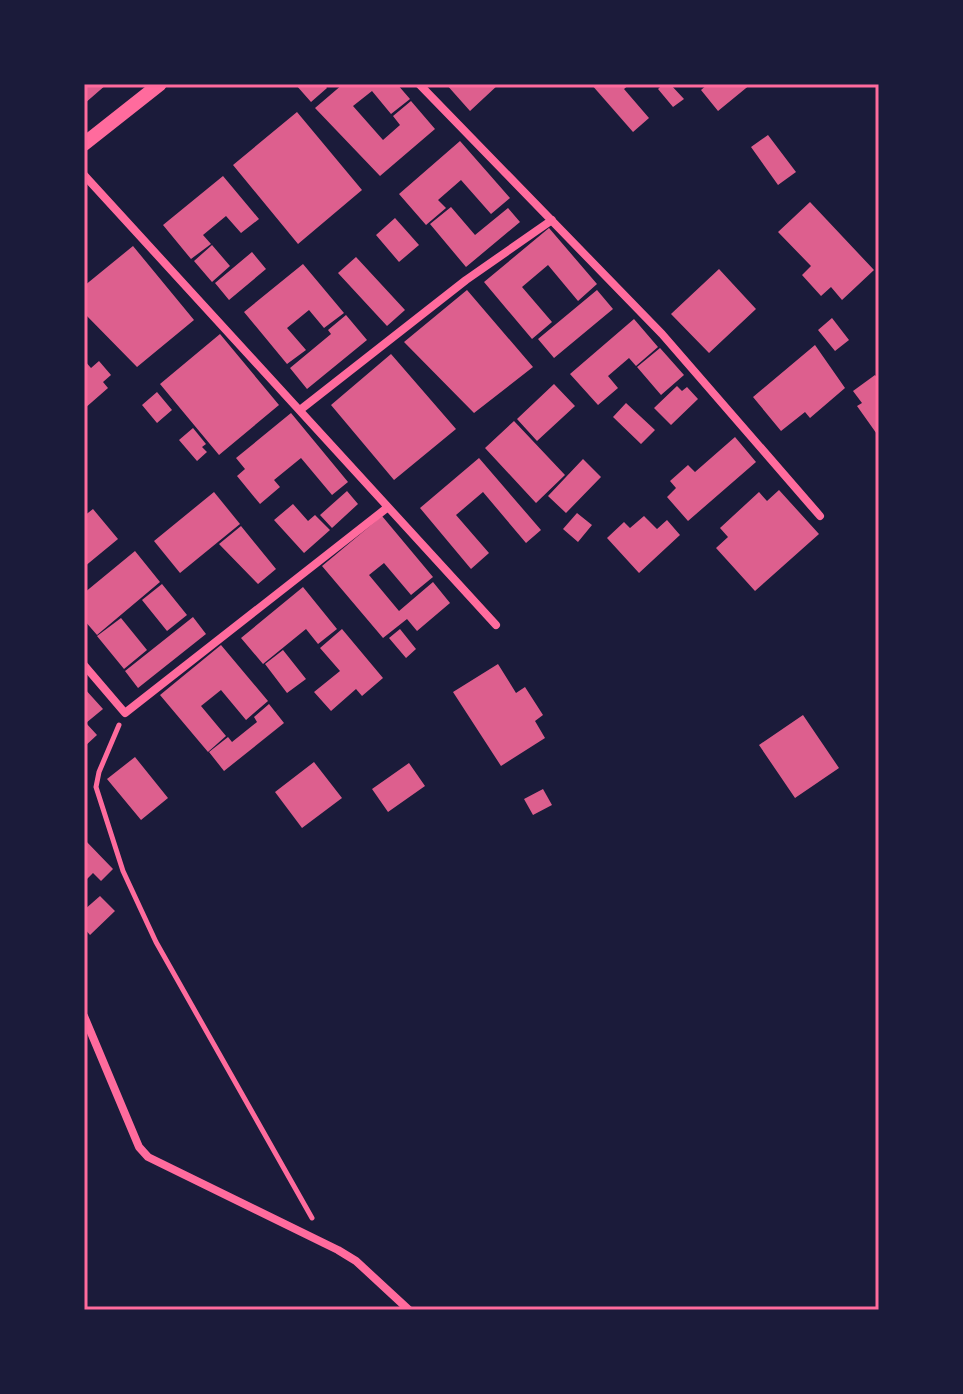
<svg xmlns="http://www.w3.org/2000/svg" width="963" height="1394" viewBox="0 0 963 1394" font-family="Roboto,sans-serif">
	<style>
		.building { fill: #dd5f8e }
		.lines { fill: none; stroke-linecap: round; stroke-linejoin: round }
		.path { stroke: #ff6b9d; stroke-width: 5 }
		.minor { stroke: #ff6b9d; stroke-width: 8 }
		.tertiary { stroke: #ff6b9d; stroke-width: 14 }
		.neatline { fill: none; stroke: #ff6b9d; stroke-width: 3 }
	</style>
	<rect width="100%" height="100%" fill="#1b1b3a"/>
	<path class="building" d="M84 84H107L84 104Z
		M324 84 327 88 311 102 296 85Z
		M343 84H397L410 99 391 114 372 91 353 106 383 140 400 125 393 116 411 101 435 129 380 176 315 108Z
		M446 84H499L470 111Z
		M591 84H630L624 89 649 118 633 132Z
		M663 84H670L684 99 673 107 658 89Z
		M708 84H751L718 111 701 90Z
		M297 112 362 190 298 244 233 165Z
		M768 135 796 172 778 185 751 147Z
		M460 141 510 198 491 214 461 180 438 200 446 208 426 225 399 194Z
		M223 176 259 219 241 233 226 216 203 235 211 244 191 259 163 225Z
		M810 202 874 270 842 300 831 287 821 296 802 275 811 266 778 232Z
		M451 207 475 235 508 208 520 222 466 267 430 224Z
		M395 218 419 245 399 262 376 235Z
		M549 228 597 284 578 301 548 265 522 287 552 322 532 339 484 282Z
		M212 245 230 266 212 282 194 261Z
		M133 246 194 320 137 367 84 313V286Z
		M252 252 266 269 229 300 215 283Z
		M356 257 405 310 387 326 338 273Z
		M303 264 344 313 324 328 309 310 287 328 306 350 287 364 244 312Z
		M719 269 756 309 709 353 671 314Z
		M467 290 533 367 474 413 404 342Z
		M597 290 613 309 554 358 538 339Z
		M346 315 367 340 307 389 290 368 331 334 328 330Z
		M832 318 849 340 835 351 818 330Z
		M634 319 658 347 636 366 629 358 608 376 618 388 598 405 570 374Z
		M220 334 279 405 219 455 160 384Z
		M815 345 845 388 810 418 805 412 781 431 753 397Z
		M660 348 684 375 661 395 637 367Z
		M391 354 456 429 394 480 331 405Z
		M84 360 91 368 99 361 111 375 103 382 108 388 84 409Z
		M875 375 879 380V437L857 406 862 403 853 391Z
		M554 384 575 406 537 441 517 419Z
		M677 386 682 391 687 387 698 399 671 425 654 408Z
		M157 392 172 410 157 423 142 405Z
		M626 403 655 430 641 444 613 417Z
		M291 413 348 482 332 495 301 458 274 480 280 487 260 504 237 476 245 469 236 458Z
		M514 421 565 475 536 503 485 448Z
		M193 428 206 444 202 447 207 452 197 461 179 440Z
		M735 437 756 462 688 521 667 497 676 488 670 481 688 465 695 472Z
		M479 458 541 530 526 543 483 492 456 515 489 553 471 569 420 508Z
		M583 459 601 477 566 513 548 496Z
		M779 490 819 534 755 591 716 548 728 537 720 528 759 492 767 501Z
		M347 491 358 504 332 528 320 515Z
		M214 492 240 524 180 573 154 541Z
		M293 504 308 521 315 515 330 530 304 553 274 520Z
		M93 509 118 539 84 567V516Z
		M577 513 592 525 578 542 563 529Z
		M382 516 433 577 411 595 384 563 369 575 399 611 433 582 450 603 417 631 407 619 383 638 322 566Z
		M644 516 657 529 667 520 680 535 639 573 607 538 624 522 630 528Z
		M241 526 276 569 258 584 219 544Z
		M135 551 160 582 97 635 84 620V593Z
		M162 584 187 615 167 631 142 600Z
		M303 587 337 629 318 644 306 629 263 664 241 638Z
		M193 617 206 634 138 688 125 671Z
		M121 618 147 650 124 669 97 636Z
		M342 629 383 678 362 696 356 689 331 711 314 692 340 671 320 648Z
		M400 629 416 649 406 658 389 638Z
		M221 645 268 701 246 720 221 690 201 706 226 736 208 752 160 695Z
		M283 650 306 679 287 693 265 664Z
		M498 664 516 693 525 687 543 715 535 721 545 738 501 766 453 692Z
		M84 688 103 709 86 723 97 735 84 747Z
		M269 704 284 723 224 771 209 752 228 737 232 742 257 722 254 717Z
		M803 715 839 768 795 798 759 745Z
		M135 757 168 798 141 820 107 779Z
		M314 762 342 798 302 828 275 792Z
		M409 763 425 786 388 812 372 789Z
		M543 789 552 805 533 815 524 799Z
		M84 839 113 869 101 881 93 873 84 882Z
		M100 896 115 911 90 935 84 928V910Z"/>
	<g class="lines">
		<path class="path" d="M119 725 99 772 96 787 123 871 156 942 312 1218"/>
		<path class="minor" d="M419 84 662 334 820 516
			M84 175 496 625
			M300 410 466 280 552 220
			M84 665 125 713 388 507
			M84 1016 139 1147 148 1157 338 1250 356 1261 409 1310"/>
		<path class="tertiary" d="M84 144 160 84"/>
	</g>
	<rect width="963" height="1394" fill="none" stroke="#1b1b3a" stroke-width="172"/>
	<rect x="86" y="86" width="791" height="1222" class="neatline"/>
</svg>
